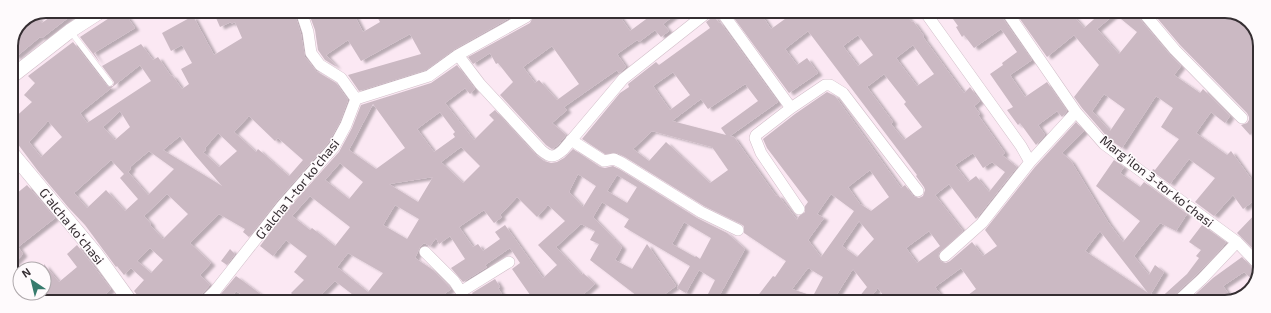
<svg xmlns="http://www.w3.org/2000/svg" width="1271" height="313" viewBox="0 0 1271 313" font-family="'Exo 2',sans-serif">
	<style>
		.building { fill: #cbb9c3; fill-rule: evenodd; filter: url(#shadow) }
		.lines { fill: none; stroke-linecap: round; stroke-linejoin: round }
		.service-casing { stroke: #d2bfc9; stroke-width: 6 }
		.minor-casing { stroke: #d2bfc9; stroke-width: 12 }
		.tertiary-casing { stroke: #d2bfc9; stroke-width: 15 }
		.service { stroke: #fff; stroke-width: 5.5 }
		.minor { stroke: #fff; stroke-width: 11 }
		.tertiary { stroke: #fff; stroke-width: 14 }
		.labels { text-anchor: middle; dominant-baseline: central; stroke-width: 3; stroke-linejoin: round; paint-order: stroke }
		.street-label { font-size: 13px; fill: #352e32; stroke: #fefafc }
		.rim { fill: none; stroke: #352e32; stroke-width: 2 }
	</style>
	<defs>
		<filter id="shadow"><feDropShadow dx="4.5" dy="2.5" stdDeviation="1" flood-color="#0004"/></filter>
	</defs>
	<rect width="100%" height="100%" fill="#fbe8f3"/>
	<path class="building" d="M58 11H77L42 38 40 37 16 57 11 52V45L21 22 35 15 42 23Z
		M120 11H123L135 28 94 53 100 63 80 37Z
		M213 11H294L301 34 305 57 316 71 336 83 348 100 340 122 328 143 277 201 249 237 243 232 245 229 219 214 190 243 211 263 200 275 210 285 200 296 198 301H142L134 291 144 280 131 268 124 275 117 266 116 267 85 225 68 207 38 171 11 135V121L32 102 24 95 35 83 28 76 73 42 108 87 113 86 114 82 102 66 141 44 153 60 158 57 171 76 172 75 182 89 189 84 181 69 192 63 182 45 171 51 162 33 193 16 214 55 242 38 235 22 231 24V22L220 27ZM140 65 151 81 87 123 80 113ZM120 111 130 127 115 140 103 127ZM249 116 275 141 278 138 303 160 289 176 258 149 256 152 234 132ZM48 121 62 137 41 157 29 142ZM218 133 237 151 219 167 203 152 206 150 205 148ZM180 136 195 155 222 186 163 150ZM149 151 174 169 148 195 128 172 131 169 130 167ZM111 160 124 174 120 178 138 199 125 211 106 190 87 208 74 193ZM167 194 188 214 163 239 150 225 151 224 144 216ZM150 248 163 260 151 273 137 261Z
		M308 11H352L363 32 380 22 374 11H522L455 49 426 70 359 91 348 75 421 54 410 34 361 61 348 40 326 55 337 67 325 60 318 50 315 30Z
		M530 11H616L630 31 657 11H680L663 24 669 31 661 37 655 30 639 42 637 40 617 54 626 67 619 73 617 70 564 107 567 110 552 123 566 135 558 145 552 149 546 145 500 95 513 82 498 63 496 64 490 53 473 64 468 57 530 23 533 17 532 14ZM552 46 579 84 557 100 539 80 535 83 523 67Z
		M734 11H759L771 29 796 11H799L801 15 807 11 903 12 912 22 913 21 924 36 923 37 964 93 970 87 980 101 974 106 980 114 978 115 1005 153 1002 155 1017 167 976 219 949 184 935 195 963 231 939 253 938 258 942 262 946 263 950 261 972 242 983 256 997 246 985 230 1035 167 1076 122 1084 131 1062 153 1071 161 1108 222 1123 242 1140 221 1096 186 1114 160 1124 167 1120 173 1140 187 1144 182 1187 214 1176 231 1160 223 1134 256 1149 275 1155 265 1164 272 1146 302H959L976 289 961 268 935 287 946 302H897L892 294 885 298 878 288 867 302H855L867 287 853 269 832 302H753L773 276 775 277 786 261 744 233V226L741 224 704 206 625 157 617 153 605 154 582 139 620 93 629 87 628 84 656 62 659 65 710 28 706 22 714 16 719 23 720 22 778 102 730 136 734 137 776 196 778 195 797 220 799 216 805 212V206L808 202 767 148 763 139 795 114 827 92 835 96 901 188 905 185 913 196 919 198 923 196 925 190 924 187 916 176 917 175 808 31 785 49 797 65 807 58 818 73 789 93 731 14ZM858 35 873 55 858 66 843 46ZM913 45 934 74 917 86 896 58ZM673 72 690 95 670 110 653 86ZM884 74 906 102 904 104 922 127 904 140 891 124 893 122 867 87ZM745 84 758 101 721 128 726 135 672 121 701 99 708 109ZM652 131 712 147 728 170 710 183 666 142 649 161 633 149ZM973 153 983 168 992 162 1005 172 989 192 976 176 968 182 955 165ZM870 170 889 197 871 211 860 204 848 187ZM831 194 854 211 821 257 808 240 824 218 817 214ZM859 221 874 239 857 257 842 246ZM929 231 940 246 917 263 906 248ZM1100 231 1148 293 1085 251ZM808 268 823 277 813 296 792 289Z
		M948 12H1000L1001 16 1032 60 1010 75 1025 97 1047 82 1067 111 1062 117 1057 111 1038 125 1045 135 1036 145 1020 123 1018 125 1007 110 1013 107 990 74 1003 65 1002 63 1017 52 1001 29 974 48 964 35 962 37 956 27 958 26Z
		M1015 12H1070L1084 28 1102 12H1136L1138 17 1170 55 1181 66 1174 75 1200 93 1203 89 1230 116 1225 123 1211 112 1196 133 1227 155 1231 151 1259 190V197L1243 209 1233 195 1214 216 1195 202 1215 178 1189 159 1170 184 1152 171 1153 169 1155 170 1179 139 1161 127 1173 108 1156 96 1122 148 1109 139 1082 108 1074 97 1099 65 1074 35 1047 57ZM1115 14 1137 32 1119 54 1097 29ZM1104 94 1125 109 1110 131 1092 111Z
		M1152 12H1228L1240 24 1242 22 1260 42V89L1252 95 1260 103V126L1250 135 1241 125 1247 123 1249 120V117L1247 113 1180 45Z
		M457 65 475 89 470 94 465 88 445 103 474 140 494 120 489 115 495 110 536 155 544 161 551 163 557 162 564 158 573 149 600 167 605 168 613 166 619 169 697 218 727 233 745 249 716 302H704L715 280 699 270 686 293 677 288 690 266 624 227 629 219 602 202 593 217 622 247 615 260 632 269 647 244 676 286 654 302H645L590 260 599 244 590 240 595 231 581 224 556 247 582 275 583 273 595 284 575 302H535L512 269 520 263 510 248 485 265 487 267 463 282 451 268 465 259 450 236 439 244 436 238 430 246 424 243 420 247 415 258 433 270 451 289 434 302 361 301 335 281 315 301H299L291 293 304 280 294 272 307 256 286 240 273 256 260 246 287 210 339 152 352 128 361 105 431 83ZM373 104 405 148 376 169 349 150ZM440 112 455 132 453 134 455 137 434 152 417 129ZM461 147 480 166 463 183 441 162ZM340 163 363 182 349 199 325 180ZM578 174 596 186 583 207 569 192ZM617 175 637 187 627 203 607 191ZM433 177 418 202 389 184ZM310 196 350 227 335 246 312 228 310 230 292 216ZM517 197 537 217 548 205 565 221 538 245 557 265 543 278 505 225 495 232 500 239 483 251 478 244 473 247 459 227 484 210 494 223 502 217 500 215ZM395 205 419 219 407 239 383 225ZM684 222 711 238 700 259 696 256 695 257 672 244ZM348 253 383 273 368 292 337 267Z
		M27 185 55 218 18 247 23 254 11 267V198Z
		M1259 210V255L1237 233Z
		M1202 225 1226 242 1221 249 1197 274 1172 297 1170 302H1156L1187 274 1199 258 1196 256 1201 250 1189 242Z
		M77 245 111 289 99 301H44V264L59 282 77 267 67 254Z
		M230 249 235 254 227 265 221 261Z
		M1242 257 1254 270 1259 272V274L1255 282 1244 272 1223 286 1233 300 1226 302H1187L1213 278Z
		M236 276 255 290 270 301H251L236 291 229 301H215Z
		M495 279 500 287 498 288 507 302H478L472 293Z"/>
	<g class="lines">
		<defs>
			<path id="service" d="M71 32 110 83"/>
			<path id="minor" d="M721 11 791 108
				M925 12 1021 146 1030 162
				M1007 12 1076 112 1104 144 1237 242 1259 265
				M1143 12 1175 50 1242 118
				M458 55 526 17
				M356 99 429 76 458 55 480 84 541 150C550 158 554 158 563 150L623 79 709 11
				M571 140 604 161 614 159 622 163 701 212 738 230
				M799 209 761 153 755 138 756 135 791 108 825 85H830L843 93 918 191
				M425 252 454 281 468 302
				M945 256 982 223 1030 162 1076 112
				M462 291 509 262
				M205 301 215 291 282 206 334 147 346 125 356 99 341 78 320 65 311 53 308 32 301 11
				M1177 302 1202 279 1237 242"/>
			<path id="tertiary" d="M11 77 70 31 101 11
				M11 152 96 254 130 301"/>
		</defs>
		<use href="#service" class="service-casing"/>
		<use href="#minor" class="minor-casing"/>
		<use href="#tertiary" class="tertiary-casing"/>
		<use href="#service" class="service"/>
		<use href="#minor" class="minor"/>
		<use href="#tertiary" class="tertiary"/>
	</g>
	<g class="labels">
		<g class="street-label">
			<text transform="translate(1157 181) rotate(38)">Margʻilon 3-tor koʻchasi</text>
			<text transform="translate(297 189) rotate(-51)">Gʼalcha 1-tor koʼchasi</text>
			<text transform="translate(72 226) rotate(51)">Gʻalcha koʻchasi</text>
		</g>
	</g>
	<path d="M0 0H1271V313H0ZM46 18H1225A28 28 0 0 1 1253 46V267A28 28 0 0 1 1225 295H46A28 28 0 0 1 18 267V46A28 28 0 0 1 46 18Z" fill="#fefafc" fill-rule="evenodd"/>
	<path class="rim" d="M46 18H1225A28 28 0 0 1 1253 46V267A28 28 0 0 1 1225 295H46A28 28 0 0 1 18 267V46A28 28 0 0 1 46 18Z"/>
	<g transform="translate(32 281) rotate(325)"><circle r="19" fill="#fefafc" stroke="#aea8ab"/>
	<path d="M0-3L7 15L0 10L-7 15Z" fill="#377b6d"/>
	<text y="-6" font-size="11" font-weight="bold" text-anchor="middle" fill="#352e32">N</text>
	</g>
</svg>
